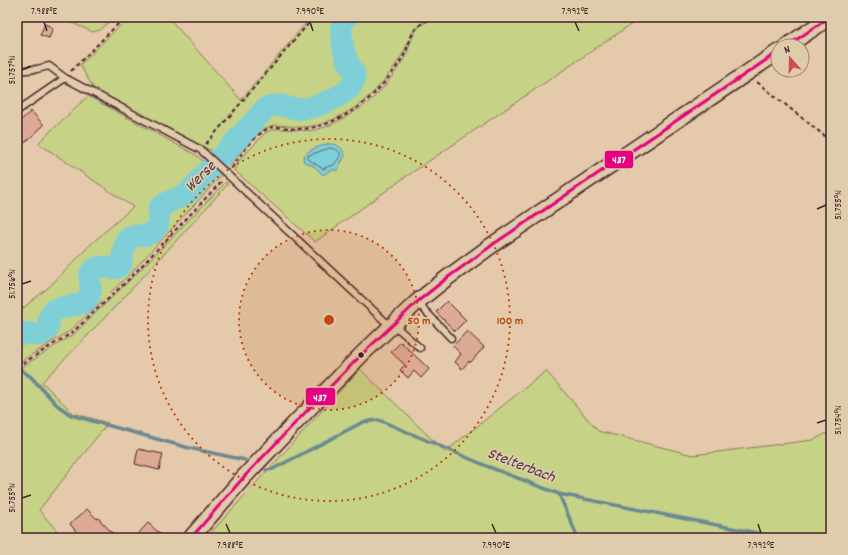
<svg xmlns="http://www.w3.org/2000/svg" width="848" height="555" viewBox="0 0 848 555" font-family="Dekko,sans-serif">
	<style>
		.green { fill: #c6d286; stroke: #887858; fill-rule: evenodd }
		.water { fill: #7fcfd8; stroke: #6a8993 }
		.lines { fill: none; stroke-linecap: round; stroke-linejoin: round }
		.shore { stroke: #5f6570; stroke-width: 1 }
		.stream { stroke: #6a8993; stroke-width: 3.5 }
		.river { stroke: #7fcfd8; stroke-width: 22 }
		.building { fill: #ddaa96; stroke: #4a1f2b }
		.service-casing { stroke: #4a1f2b; stroke-width: 9 }
		.tertiary-casing { stroke: #4a1f2b; stroke-width: 18 }
		.path { stroke: #4a1f2b; stroke-width: 2; stroke-dasharray: 4 3; stroke-linecap: butt }
		.service { stroke: #dfccaa; stroke-width: 6 }
		.tertiary { stroke: #dfccaa; stroke-width: 15 }
		.bus-1-casing { stroke: #dfccaa; stroke-width: 6 }
		.bus-1 { stroke: #e5007d; stroke-width: 3 }
		.ticks { fill: none; stroke: #4a1f2b; stroke-width: 1.5 }
		.ring { fill: none; stroke: #c04a14; stroke-width: 2; stroke-dasharray: 2 4 }
		.bus-dot { fill: #4a1f2b; stroke: #dfccaa; stroke-width: 1.5 }
		.labels { text-anchor: middle; dominant-baseline: central; stroke-width: 3.5; stroke-linejoin: round; paint-order: stroke }
		.water-label { font-size: 16px; font-style: italic; fill: #523945; stroke: #dfccaa }
		.centre { fill: #c04a14; stroke: #dfccaa; stroke-width: 2 }
		.ring-label { font-size: 12px; text-anchor: middle; font-weight: bold; fill: #c04a14; stroke: #dfccaa; stroke-width: 3.5; stroke-linejoin: round; paint-order: stroke }
		.line-badge { stroke: #dfccaa; stroke-width: 1.5 }
		.badge-label { font-size: 11px; text-anchor: middle; font-weight: bold; fill: #fff }
		.neatline { fill: none; stroke: #4a1f2b; stroke-width: 1.5 }
		.ticks-label { font-size: 10px; text-anchor: middle; fill: #4a1f2b }
	</style>
	<rect width="100%" height="100%" fill="#e4caaa"/>
	<filter id="ink" filterUnits="userSpaceOnUse"><feTurbulence type="fractalNoise" baseFrequency=".025" numOctaves="2"/><feDisplacementMap in="SourceGraphic" scale="8" xChannelSelector="R" yChannelSelector="G"/><feConvolveMatrix kernelMatrix="1 2 1 2 8 2 1 2 1" color-interpolation-filters="sRGB"/></filter>
	<g filter="url(#ink)">
		<path class="green" d="M58 17H114L100 30 93 32Z
			M129 17H168L241 100 311 17H430C408 30 413 35 402 55 395 68 373 95 360 104 342 116 321 128 298 127 289 127 277 123 268 127 259 130 236 157 230 166L213 151 205 148 94 89 80 65Z
			M436 17H642L401 180 315 242 234 170 239 161 265 133C279 124 299 133 315 130 332 126 348 116 362 107 379 95 393 76 404 59 410 49 411 34 420 26 425 22 431 20 436 17ZM327 144H330L343 160 339 165V168L330 170 323 174 314 166 304 161V156L310 151Z
			M88 96 196 155 221 176 127 277 71 330 17 364V313L50 286 92 243 133 207 38 143Z
			M226 182 228 184C167 251 106 318 42 382L73 413 108 423 39 510 63 538H17V370L74 334 130 280Z
			M360 369 445 452 546 371 598 431 693 455 813 440 831 431V538H206Z"/>
		<path class="water" d="M327 144C336 143 343 147 345 156L339 165 338 170H330L325 174H322L314 166 304 162 303 159C306 149 318 148 327 144Z"/>
		<g class="lines">
			<path class="shore" d="M330 148C346 151 340 156 334 165L329 166 323 169 308 159V156Z"/>
			<path class="stream" d="M17 367 31 377 57 405 71 415 189 448 245 460
				M266 470 273 469 363 422 379 420 489 467 559 494 783 538
				M559 494 578 538"/>
			<path class="river" d="M17 336C20 335 23 333 26 333 38 334 37 339 48 329L49 318 53 310C59 307 80 305 83 303 101 289 80 276 96 268 104 264 110 270 117 268L121 264 126 240 131 236 147 235 154 231 158 225 159 208C167 201 178 199 188 193L265 109C282 101 283 108 298 109 312 110 350 95 354 81 357 71 349 66 346 58 344 53 341 33 341 28 342 24 344 19 347 17"/>
		</g>
		<path class="building" d="M45 24 53 28 49 38 40 35Z
			M31 111 44 125 17 150V124Z
			M447 301 466 320 455 331 436 312Z
			M467 331 484 347 470 363 469 361 462 369 455 362 461 354 453 346Z
			M401 342 429 369 421 378 414 371 408 378 400 370 405 365 391 352Z
			M138 449 163 454 159 470 135 464Z
			M87 509 97 519 98 518 117 538H84L80 534 79 535 70 524Z
			M148 523 165 538H134Z"/>
		<g class="lines">
			<defs>
				<path id="service" d="M17 71 37 69 49 66 65 78
					M17 111 65 78 201 150 390 326
					M417 302 451 338
					M394 325 420 348"/>
				<path id="tertiary" d="M787 46 830 17
					M191 538 243 478 297 421 362 354 417 302 447 278 495 243 778 52"/>
			</defs>
			<use href="#service" class="service-casing"/>
			<use href="#tertiary" class="tertiary-casing"/>
			<path class="path" d="M71 71 125 17
				M757 82 831 141
				M206 144 314 17
				M232 168C238 157 258 132 269 128 277 125 288 129 297 129 320 129 342 119 361 105 375 95 394 72 403 57 409 47 410 32 420 25 424 22 429 19 433 17
				M17 367 73 332 129 279 222 181"/>
			<use href="#service" class="service"/>
			<use href="#tertiary" class="tertiary"/>
			<defs>
				<path id="bus-1" d="M787 46 830 17
					M191 538 243 478 297 421 362 354 417 302 447 278 495 243 778 52"/>
			</defs>
			<use href="#bus-1" class="bus-1-casing"/>
			<use href="#bus-1" class="bus-1"/>
		</g>
	</g>
	<path class="ticks" d="M44 22 47 31M310 22 313 31M575 22 579 31M22 70 31 66M817 209 826 205M22 284 31 281M817 423 826 420M22 498 31 495M226 524 230 533M492 524 496 533M758 524 761 533"/>
	<circle cx="329" cy="320" r="90" fill="#c04a14" fill-opacity=".12"/>
	<g class="ring">
		<circle cx="329" cy="320" r="90"/>
		<circle cx="329" cy="320" r="181"/>
	</g>
	<circle class="bus-dot" cx="361" cy="355" r="3.5"/>
	<g class="labels">
		<g class="water-label">
			<text transform="translate(201 177) rotate(-45)">Werse</text>
			<text transform="translate(521 466) rotate(21)">Stelterbach</text>
		</g>
	</g>
	<circle cx="329" cy="320" r="6" class="centre"/>
	<g class="ring-label">
		<text x="419" y="324">50 m</text>
		<text x="510" y="324">100 m</text>
	</g>
	<g class="line-badge">
		<rect x="604" y="150" width="30" height="19" rx="4" fill="#e5007d"/>
		<rect x="305" y="387" width="31" height="19" rx="4" fill="#e5007d"/>
	</g>
	<g class="badge-label">
		<text x="619" y="163">437</text>
		<text x="320" y="401">437</text>
	</g>
	<rect width="848" height="555" fill="none" stroke="#dfccaa" stroke-width="44"/>
	<g transform="translate(790 58) rotate(340)"><circle r="19" fill="#dfccaa" stroke="#a38777"/>
	<path d="M0-3L7 15L0 10L-7 15Z" fill="#d1495b"/>
	<text y="-6" font-size="11" font-weight="bold" text-anchor="middle" fill="#4a1f2b">N</text>
	</g>
	<rect x="22" y="22" width="804" height="511" class="neatline"/>
	<g class="ticks-label">
		<text x="44" y="14">7.988°E</text>
		<text x="310" y="14">7.990°E</text>
		<text x="575" y="14">7.992°E</text>
		<text transform="translate(11 70) rotate(-90)" y="4">51.757°N</text>
		<text transform="translate(837 205) rotate(-90)" y="4">51.755°N</text>
		<text transform="translate(11 284) rotate(-90)" y="4">51.756°N</text>
		<text transform="translate(837 420) rotate(-90)" y="4">51.754°N</text>
		<text transform="translate(11 498) rotate(-90)" y="4">51.755°N</text>
		<text x="230" y="548">7.988°E</text>
		<text x="496" y="548">7.990°E</text>
		<text x="761" y="548">7.992°E</text>
	</g>
</svg>
